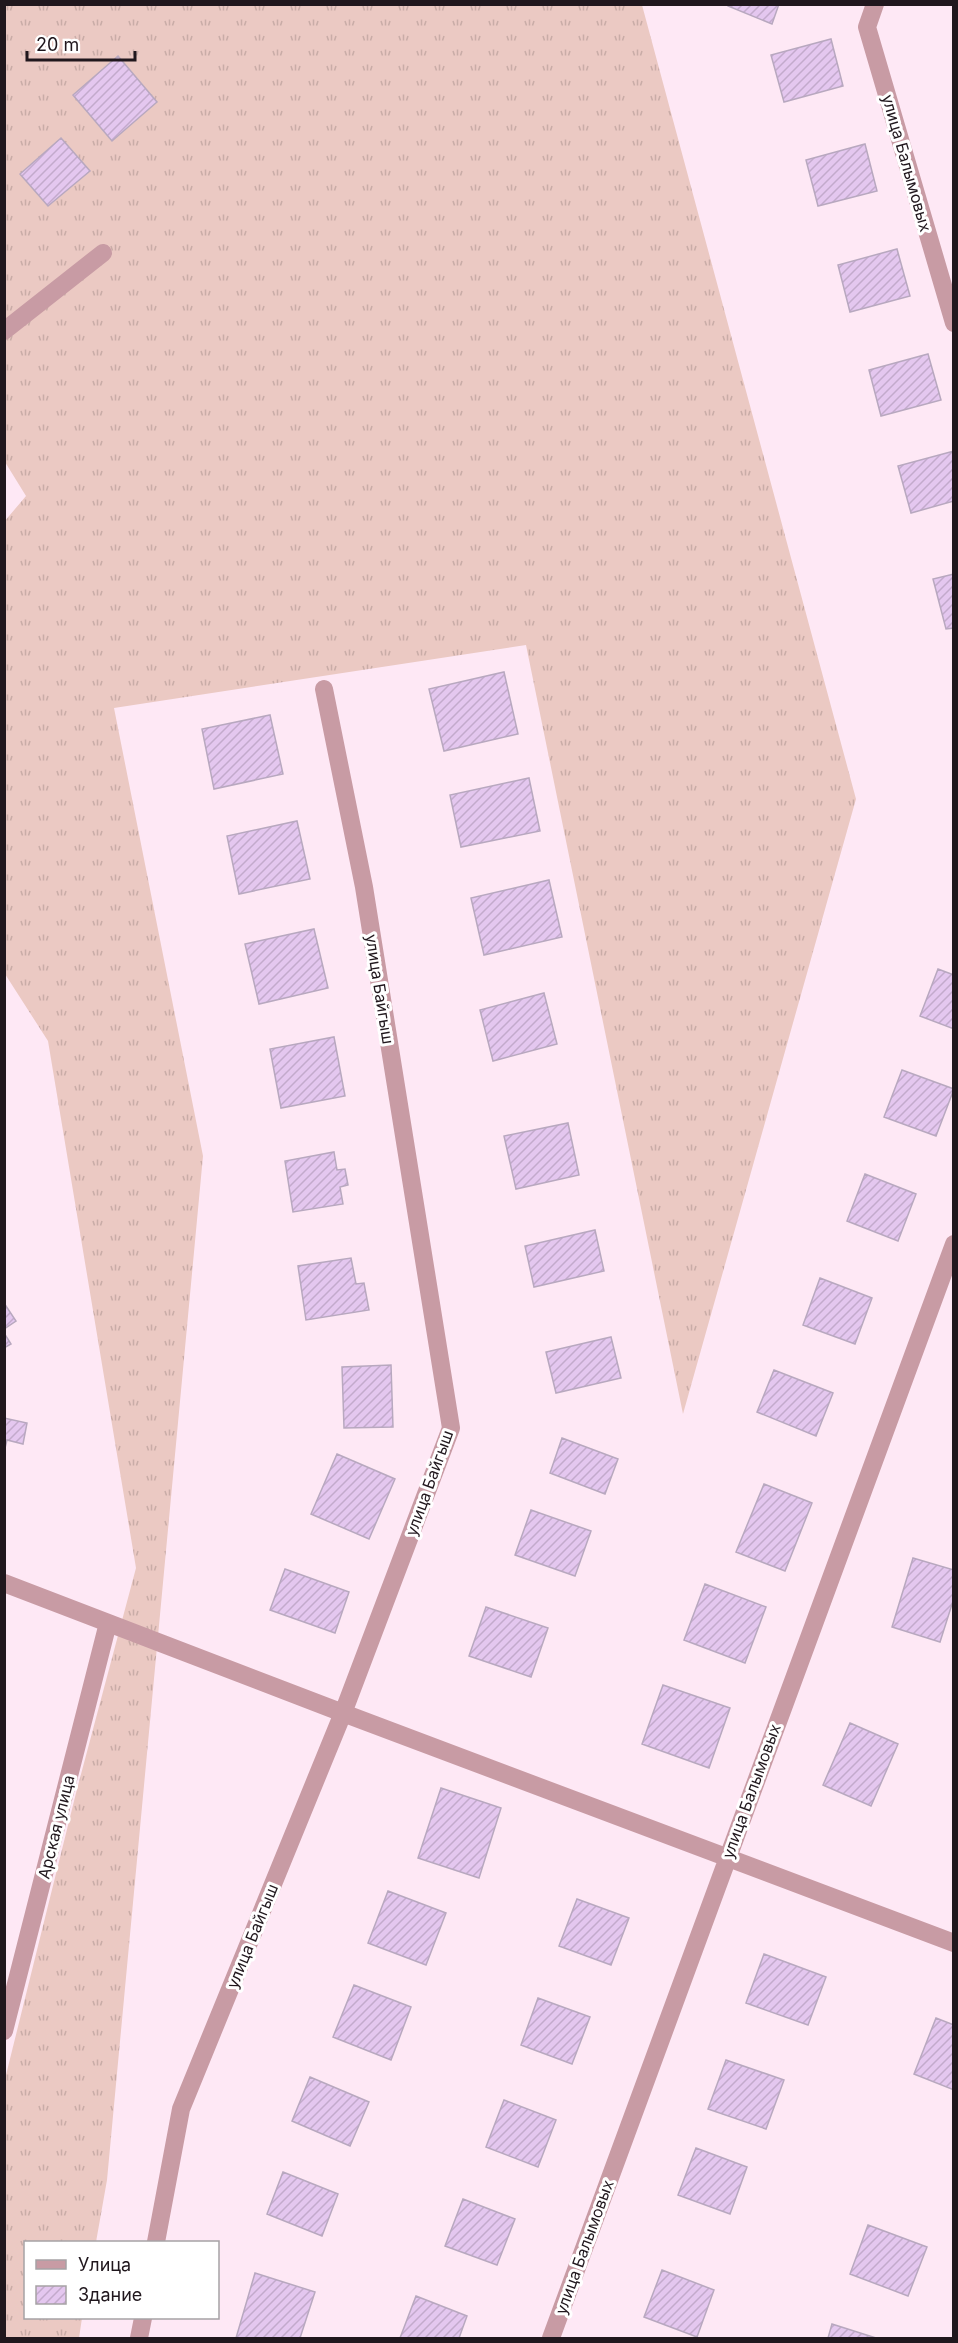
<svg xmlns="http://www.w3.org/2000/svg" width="958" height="2343" viewBox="0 0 958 2343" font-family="Inter,sans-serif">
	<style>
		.grass { fill: url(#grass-tufts) }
		.building { fill: url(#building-hatch); stroke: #b8a8bf; stroke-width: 1.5 }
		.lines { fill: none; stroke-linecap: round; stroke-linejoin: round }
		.minor { stroke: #c89ba4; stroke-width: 18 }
		.labels { text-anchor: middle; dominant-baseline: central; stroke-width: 6; stroke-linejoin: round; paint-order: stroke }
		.street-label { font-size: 16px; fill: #20171d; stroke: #fff }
	</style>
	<defs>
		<pattern id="grass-tufts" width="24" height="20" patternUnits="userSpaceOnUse" patternTransform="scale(1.5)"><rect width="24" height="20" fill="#ebc9c3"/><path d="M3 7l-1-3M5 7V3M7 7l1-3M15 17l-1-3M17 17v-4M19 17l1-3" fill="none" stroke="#c9aca7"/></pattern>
		<pattern id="building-hatch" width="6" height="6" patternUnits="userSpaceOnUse" patternTransform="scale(1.5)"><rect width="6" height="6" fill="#e4c7ef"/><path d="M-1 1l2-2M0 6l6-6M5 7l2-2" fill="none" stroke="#c3aacc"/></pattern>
	</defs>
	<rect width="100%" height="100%" fill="#fee8f5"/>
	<path class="grass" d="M5 5H642L856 799 683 1414 526 645 114 708 203 1156 107 2180 96 2242H26V2318H82L79 2338H5V2079L76 1793 136 1568 48 1041 5 974 4 522 26 496 5 462Z"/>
	<path class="building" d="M728 4H779L772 24 728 6Z
		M831 39 843 86 784 102 771 55Z
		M118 56 157 102 112 141 73 95Z
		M61 138 90 171 48 206 20 174Z
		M865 144 877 191 818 206 806 160Z
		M897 249 910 296 850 312 838 265Z
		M928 354 941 400 881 416 869 370Z
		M954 451V501L911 513 898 466Z
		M954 574V628L946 629 933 579Z
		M504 672 518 734 444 751 429 689Z
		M270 715 283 774 214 789 202 729Z
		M529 778 540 831 461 847 450 795Z
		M297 821 310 879 239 894 227 836Z
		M549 880 562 937 484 955 471 898Z
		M314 929 328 988 259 1004 245 944Z
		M938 969 954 975V1029L920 1016Z
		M544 993 557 1044 493 1061 480 1010Z
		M334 1037 345 1096 281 1108 270 1049Z
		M902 1070 954 1089 936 1136 884 1117Z
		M568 1123 579 1175 516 1189 504 1136Z
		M334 1152 337 1170 345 1169 348 1185 340 1187 343 1204 293 1212 285 1161Z
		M865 1174 916 1194 898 1241 847 1221Z
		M595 1230 604 1271 534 1287 525 1246Z
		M351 1258 356 1284 364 1283 369 1310 306 1320 298 1266Z
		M820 1278 872 1298 855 1344 803 1325Z
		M4 1303 16 1321 4 1329Z
		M4 1333 11 1344 4 1348Z
		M611 1337 621 1378 556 1393 546 1352Z
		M391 1365 393 1427 344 1428 342 1367Z
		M774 1370 833 1393 816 1436 757 1412Z
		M4 1418 27 1423 23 1444 7 1440 4 1452Z
		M562 1438 618 1459 605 1494 550 1473Z
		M337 1454 395 1479 369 1539 311 1514Z
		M764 1484 812 1503 785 1571 736 1552Z
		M531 1510 591 1531 575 1576 515 1555Z
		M913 1558 954 1570V1598L940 1642 892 1627Z
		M285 1569 349 1592 335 1633 270 1610Z
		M705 1584 766 1607 745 1663 684 1640Z
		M486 1607 548 1628 531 1677 469 1656Z
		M663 1685 730 1708 709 1768 642 1744Z
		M850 1723 898 1744 871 1806 823 1785Z
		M441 1788 501 1808 479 1878 418 1858Z
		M388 1891 446 1913 426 1965 368 1943Z
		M577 1899 629 1918 611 1965 559 1946Z
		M764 1954 826 1977 808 2025 746 2003Z
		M354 1985 411 2007 391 2060 333 2037Z
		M538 1998 590 2017 572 2064 521 2045Z
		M936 2018 954 2025V2090L914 2074Z
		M726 2060 784 2080 766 2129 708 2109Z
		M310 2077 369 2102 350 2146 292 2121Z
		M504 2100 556 2120 538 2167 486 2147Z
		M696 2148 747 2167 730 2214 678 2195Z
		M283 2172 338 2194 322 2236 267 2214Z
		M463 2199 515 2219 497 2265 445 2246Z
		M868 2225 927 2247 908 2296 850 2274Z
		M662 2270 714 2290 697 2337 644 2317Z
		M255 2273 315 2292 300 2338H236Z
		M416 2296 467 2316 459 2338H400Z
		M832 2324 876 2338H828Z"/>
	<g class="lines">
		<path class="minor" d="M875 4 867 27 954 323
			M4 331 103 253
			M4 1583 343 1713 954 1943
			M4 2031 108 1623
			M156 2242 181 2109 343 1713 451 1428 364 887 324 689
			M139 2338 143 2318
			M551 2338 954 1244"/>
	</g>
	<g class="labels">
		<g class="street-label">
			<text transform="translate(907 163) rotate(74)">улица Балымовых</text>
			<text transform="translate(380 989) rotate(81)">улица Байгыш</text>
			<text transform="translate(429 1483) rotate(-70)">улица Байгыш</text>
			<text transform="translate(751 1791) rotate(-70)">улица Балымовых</text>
			<text transform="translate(56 1827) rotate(-76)">Арская улица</text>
			<text transform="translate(252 1936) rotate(-68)">улица Байгыш</text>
			<text transform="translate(584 2247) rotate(-70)">улица Балымовых</text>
		</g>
	</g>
	<rect width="958" height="2343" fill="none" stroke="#20171d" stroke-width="12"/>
	<rect x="24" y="2241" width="195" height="78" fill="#ffffff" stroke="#a6a2a5" stroke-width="1.5"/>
	<rect x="36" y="2260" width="30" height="9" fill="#c89ba4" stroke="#a6a2a5" stroke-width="1.5"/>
	<text x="78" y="2271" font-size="18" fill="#20171d">Улица</text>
	<rect x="36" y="2286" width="30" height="18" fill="url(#building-hatch)" stroke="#a6a2a5" stroke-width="1.5"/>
	<text x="78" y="2301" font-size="18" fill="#20171d">Здание</text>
	<path d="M27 51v9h108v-9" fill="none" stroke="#20171d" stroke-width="3"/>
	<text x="36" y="51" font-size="18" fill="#20171d" stroke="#ffffff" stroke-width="4.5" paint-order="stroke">20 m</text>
</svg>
